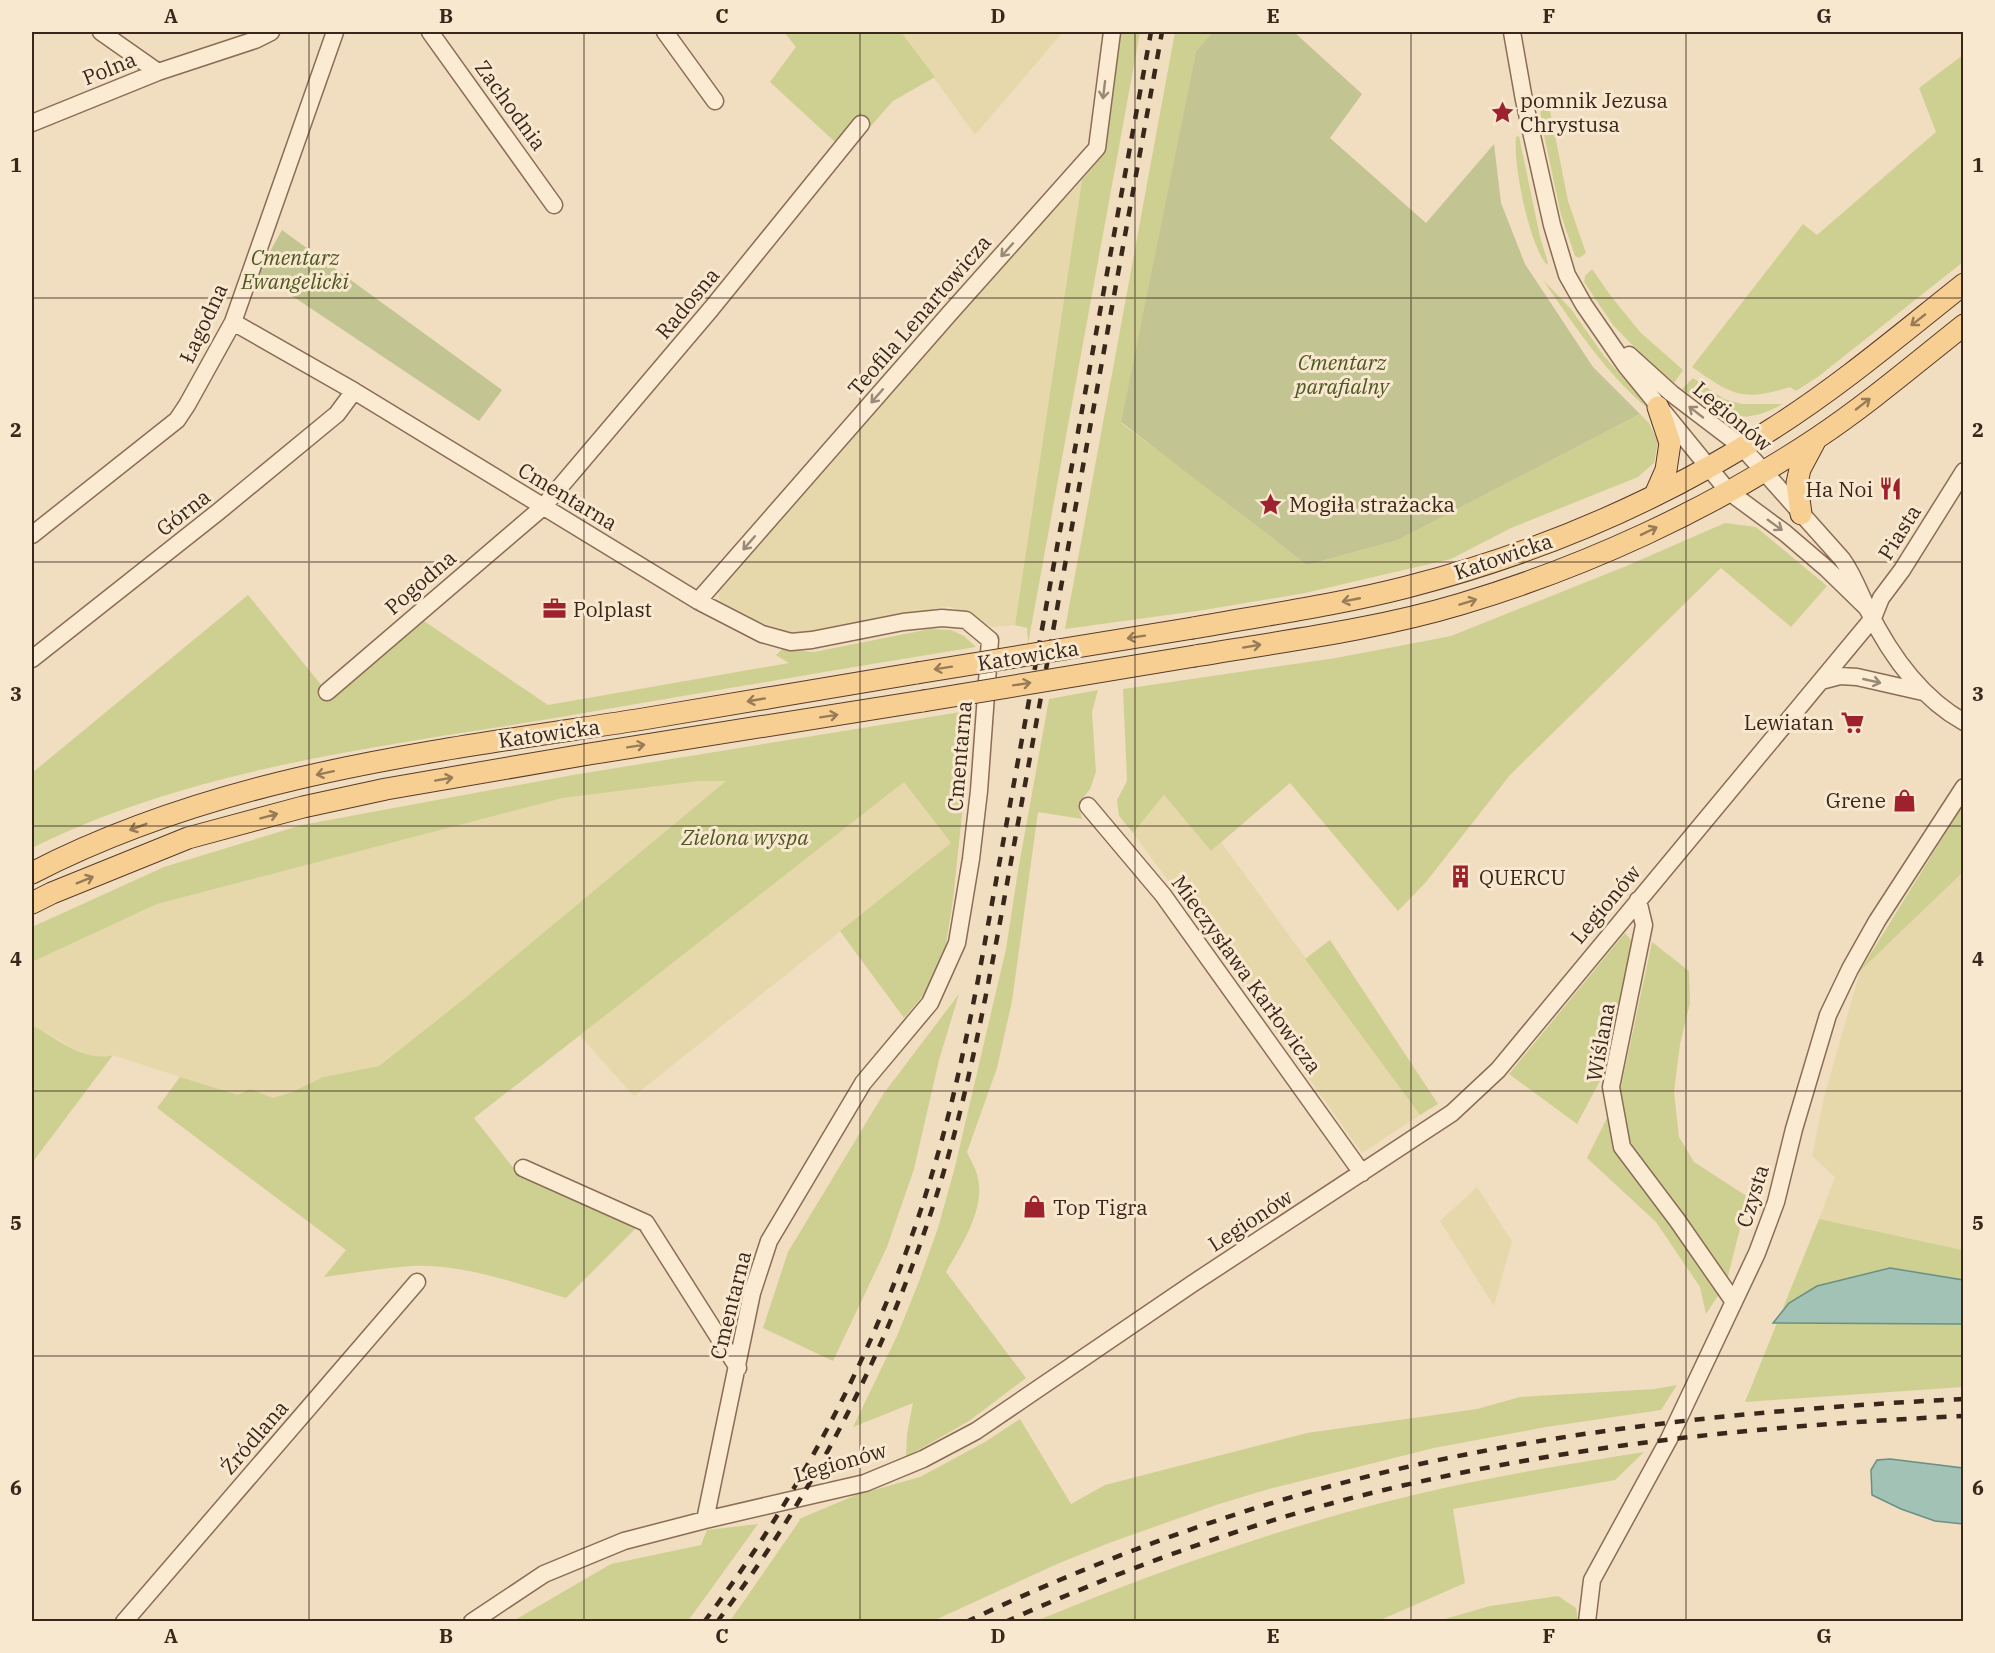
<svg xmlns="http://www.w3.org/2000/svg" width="1995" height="1653" viewBox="0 0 1995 1653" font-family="'IBM Plex Serif',serif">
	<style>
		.farmland { fill: #e7d8ab }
		.green { fill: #ced092 }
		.cemetery { fill: #c2c492 }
		.water { fill: #a2c2b6; stroke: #699183; stroke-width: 1.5 }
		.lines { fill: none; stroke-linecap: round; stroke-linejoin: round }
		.minor-casing { stroke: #8b6d56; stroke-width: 19 }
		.major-casing { stroke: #583c2b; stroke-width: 23 }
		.minor { stroke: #fbebd2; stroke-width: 16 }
		.major { stroke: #f7cf93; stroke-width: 21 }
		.rail { stroke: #39271b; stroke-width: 4.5; stroke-dasharray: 10 10; stroke-linecap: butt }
		.major-bridge-casing { stroke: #583c2b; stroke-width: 23; stroke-linecap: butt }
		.major-bridge { stroke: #f7cf93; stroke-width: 21 }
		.oneway { stroke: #9a8976 }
		.oneway2 { stroke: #987b57 }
		.grid { fill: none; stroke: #39271b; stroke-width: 1.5; stroke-opacity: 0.55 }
		.labels { text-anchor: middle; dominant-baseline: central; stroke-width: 6; stroke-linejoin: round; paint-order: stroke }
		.street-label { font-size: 21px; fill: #39271b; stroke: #f8e8cf }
		.poi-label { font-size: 21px; fill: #39271b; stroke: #f8e8cf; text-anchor: start }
		.park-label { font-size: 21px; font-style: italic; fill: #4e5721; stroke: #f8e8cf }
		.neatline { fill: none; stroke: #39271b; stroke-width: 2 }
		.grid-label { font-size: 20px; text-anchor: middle; font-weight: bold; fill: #39271b }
	</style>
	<rect width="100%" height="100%" fill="#f1ddbf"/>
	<path class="farmland" d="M901 32H1063L975 135Z
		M1082 180 1015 625 992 627 949 606 810 634H785L721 604 717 590 896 382Z
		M699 781H726L460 1002 379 1066 323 1077 292 1092 273 1098 250 1089 238 1096 113 1055 102 1058 84 1054 32 1025V962L157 904 563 798Z
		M904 782 951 843 634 1096 579 1035Z
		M1164 795 1211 851 1221 842 1420 1115 1362 1153 1172 886 1133 833Z
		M1963 872V1250L1819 1219 1835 1177 1812 1156 1824 1097 1860 971Z
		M1477 1187 1512 1241 1494 1306 1440 1221Z"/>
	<path class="green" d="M784 32H901L935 77 893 101 847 153 770 82 796 47Z
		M1116 32H1140L1028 644 1027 628 1015 625 1082 180 1100 159Z
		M1175 32H1213L1196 51 1121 423 1156 449 1158 436 1221 499 1307 565 1398 540 1640 414 1649 423 1658 442 1654 463 1638 477 1511 528 1451 559 1305 593 1204 610 1065 629Z
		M1963 55V262L1819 376 1796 391 1790 387C1742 402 1732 395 1692 367L1803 224 1817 235 1936 132 1919 88Z
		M1548 100 1568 201 1586 253 1579 258 1575 256 1561 215 1540 116 1541 110Z
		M1519 136 1540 237 1548 263 1547 265C1529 244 1513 165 1516 137Z
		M1592 269 1610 295 1640 332 1683 370 1674 383 1642 355 1613 325 1584 282 1585 276Z
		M1543 280 1571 309 1604 356 1648 406 1646 407C1605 372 1574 325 1543 280Z
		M1693 378 1724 399 1742 404H1783C1739 428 1720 415 1682 389Z
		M1725 523 1756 527 1827 586 1791 627 1721 568 1510 775 1426 882 1398 911 1290 783 1211 851 1164 795 1133 833 1119 816 1117 800 1127 781 1123 689 1336 658 1451 636 1624 567Z
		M248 595 331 697 424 621 548 705 789 663 776 655 782 649 814 652 930 629 951 630 964 636 976 647C834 670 691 695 549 719 374 748 193 768 32 848V773Z
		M1098 690 1092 712 1096 772 1090 789 1078 804 1082 819 1038 812 1012 1001 997 1068 967 1152C971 1161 977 1170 978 1179 985 1210 961 1246 946 1272L1026 1378 969 1421 906 1457 907 1434 913 1403 853 1427 897 1336 918 1284 938 1228 955 1167 1006 949 1018 871 1049 699Z
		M973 710 953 900 944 957 926 992 904 1018 840 931 951 843 904 782 474 1118 515 1170 637 1227 566 1298C519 1284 461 1263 412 1266 383 1268 353 1273 324 1277L346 1250 157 1108 180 1077 238 1095 250 1089 273 1098 292 1092 323 1077 379 1066 460 1002 726 781H699L563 798 157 904 32 962V927L164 867 302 825 573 775Z
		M1963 805V872L1860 971Z
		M1625 933 1631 940V953L1601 1079 1577 1124 1509 1074Z
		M1330 940 1438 1104 1420 1115 1305 959Z
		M1652 942 1689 971 1690 1003 1680 1044 1674 1092 1679 1137 1694 1162 1748 1197 1726 1284 1706 1314 1700 1287 1656 1222 1587 1158 1620 1092Z
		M959 994 939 1060 914 1169 887 1247 833 1361 763 1328 788 1252 884 1093Z
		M32 1025C56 1038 85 1063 113 1055L32 1163Z
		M1819 1219 1963 1250V1387L1745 1402Z
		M1677 1385 1661 1410 1546 1427 1434 1448 1269 1489 1216 1505 1109 1543 1057 1564 933 1621H730L800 1520 799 1519 856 1495 920 1477 985 1442 1020 1419 1071 1504 1105 1485 1307 1433 1477 1409 1520 1397 1655 1389Z
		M1644 1452 1615 1480 1453 1509 1465 1583 1378 1621H1036C1150 1574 1265 1533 1385 1502 1470 1480 1557 1466 1644 1452Z
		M758 1524 688 1621H513L611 1564 701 1545 707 1530Z
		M1558 1596 1576 1608 1578 1621H1438L1490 1606Z"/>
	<path class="cemetery" d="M1213 32H1294L1362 94 1330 138 1426 223 1494 144 1501 203 1525 264 1593 367 1640 414 1398 540 1307 565 1121 422 1196 51Z
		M282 230 502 390 479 421 258 273Z"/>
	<path class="water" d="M1890 1268 1963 1280V1324L1773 1323 1789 1303 1817 1286Z
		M1890 1459 1963 1468V1524L1935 1521 1901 1509 1872 1495 1871 1470 1877 1460Z"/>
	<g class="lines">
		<defs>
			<path id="minor" d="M101 32 158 72
				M430 32 554 205
				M665 32 715 101
				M1512 32 1524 100 1552 225 1567 275 1584 305 1626 366 1728 491 1785 533 1827 569 1868 609
				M32 123 158 72 255 40 271 32
				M233 322 354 391 698 601 762 634 791 642 812 640 903 622 942 618 966 620 990 640 979 791 971 859 957 943 930 1003 863 1083 769 1241 752 1293 705 1520
				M1629 355 1671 393 1742 447 1842 559C1853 574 1859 591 1867 608 1889 653 1919 697 1964 722
				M32 535 177 420 187 405 233 322 335 32
				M698 601 950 313 1097 148 1112 32
				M32 659 218 512 337 414 354 391
				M1821 681 1840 676 1857 677 1923 692
				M327 692 543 507 711 309 861 124
				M1088 806 1163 895 1362 1173
				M1638 900 1644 925 1611 1087 1622 1147 1677 1220 1734 1302
				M523 1168 646 1223 738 1368
				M124 1622 417 1282
				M472 1622 544 1574 624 1541 705 1520 865 1483 923 1459 976 1431 1192 1284 1452 1113 1498 1070 1873 618 1881 598 1902 570 1964 471
				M1587 1622 1592 1580 1669 1439 1757 1253 1776 1202 1794 1129 1828 1015 1850 969 1877 921 1964 787"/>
			<path id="major" d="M1655 495 1666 470 1670 443 1658 407
				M1801 514 1797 483 1800 469 1816 439
				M1193 628C1265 615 1337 605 1407 587 1535 554 1661 501 1772 429 1840 386 1901 334 1964 284
				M1195 656C1284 641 1374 630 1461 604 1585 567 1709 510 1817 438 1868 404 1916 363 1964 325
				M32 873C222 775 429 752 637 720 730 705 824 688 917 673
				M32 903 52 893 188 838 303 807 386 789 589 754 923 701"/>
		</defs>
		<use href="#minor" class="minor-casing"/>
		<use href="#major" class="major-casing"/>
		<use href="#minor" class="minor"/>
		<use href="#major" class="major"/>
		<path class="rail" d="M704 1622C809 1483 889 1325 937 1157 954 1099 966 1040 978 980L1151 32
			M717 1622C821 1485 898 1329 946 1164 968 1088 983 1011 998 933L1162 32
			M966 1622C1111 1553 1263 1499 1420 1464 1598 1425 1781 1408 1964 1399
			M1005 1622C1128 1567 1254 1521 1384 1490 1574 1444 1769 1425 1964 1416"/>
		<defs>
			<path id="major-bridge" d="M917 673 1193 628
				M923 701 1195 656"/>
		</defs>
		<use href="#major-bridge" class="major-bridge-casing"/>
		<use href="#major-bridge" class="major-bridge"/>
	</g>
	<defs><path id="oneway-shaft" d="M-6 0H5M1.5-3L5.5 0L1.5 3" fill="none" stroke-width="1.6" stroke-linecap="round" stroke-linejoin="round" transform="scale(1.5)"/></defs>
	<g class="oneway">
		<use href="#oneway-shaft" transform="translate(1104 90) rotate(97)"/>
		<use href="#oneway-shaft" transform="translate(1007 250) rotate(132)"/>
		<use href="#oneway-shaft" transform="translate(877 396) rotate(131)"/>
		<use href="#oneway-shaft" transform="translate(1696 412) rotate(-142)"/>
		<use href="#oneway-shaft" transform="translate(1775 525) rotate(36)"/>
		<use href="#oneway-shaft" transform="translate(749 543) rotate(131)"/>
		<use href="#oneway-shaft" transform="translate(1872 681) rotate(13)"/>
	</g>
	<g class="oneway2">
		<use href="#oneway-shaft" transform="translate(1918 320) rotate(142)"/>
		<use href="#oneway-shaft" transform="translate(1863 404) rotate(-38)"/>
		<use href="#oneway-shaft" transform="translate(1649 531) rotate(-26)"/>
		<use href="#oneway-shaft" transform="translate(1351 600) rotate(169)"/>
		<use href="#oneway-shaft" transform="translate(1468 602) rotate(-17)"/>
		<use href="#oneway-shaft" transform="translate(1136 637) rotate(171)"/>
		<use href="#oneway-shaft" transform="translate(1252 646) rotate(-10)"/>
		<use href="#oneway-shaft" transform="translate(943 668) rotate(171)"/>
		<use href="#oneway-shaft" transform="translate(1022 684) rotate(-9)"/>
		<use href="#oneway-shaft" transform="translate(756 700) rotate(170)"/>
		<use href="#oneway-shaft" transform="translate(829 716) rotate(-9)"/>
		<use href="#oneway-shaft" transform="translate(636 746) rotate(-9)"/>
		<use href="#oneway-shaft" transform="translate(325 773) rotate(168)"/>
		<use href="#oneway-shaft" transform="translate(444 779) rotate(-10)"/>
		<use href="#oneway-shaft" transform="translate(269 816) rotate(-15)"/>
		<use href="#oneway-shaft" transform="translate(138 827) rotate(159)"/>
		<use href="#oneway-shaft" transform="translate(85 880) rotate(-22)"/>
	</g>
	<path class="grid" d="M309 32V1622M584 32V1622M860 32V1622M1135 32V1622M1411 32V1622M1686 32V1622M32 298H1964M32 562H1964M32 826H1964M32 1091H1964M32 1356H1964"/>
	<defs>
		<symbol id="sight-bare" viewBox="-9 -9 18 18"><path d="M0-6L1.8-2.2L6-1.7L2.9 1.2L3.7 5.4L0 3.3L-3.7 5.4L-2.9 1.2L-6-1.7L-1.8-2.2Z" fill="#9e222e" stroke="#f8e8cf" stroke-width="2.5" paint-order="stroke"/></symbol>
		<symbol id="restaurant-bare" viewBox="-9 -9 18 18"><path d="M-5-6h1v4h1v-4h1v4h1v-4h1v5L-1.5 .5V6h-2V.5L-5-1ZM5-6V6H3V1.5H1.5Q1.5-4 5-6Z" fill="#9e222e" stroke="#f8e8cf" stroke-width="2.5" paint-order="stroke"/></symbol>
		<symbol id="office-bare" viewBox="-9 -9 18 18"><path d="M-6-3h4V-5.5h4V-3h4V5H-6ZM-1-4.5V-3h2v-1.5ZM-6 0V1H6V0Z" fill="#9e222e" stroke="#f8e8cf" stroke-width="2.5" paint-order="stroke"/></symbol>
		<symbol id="supermarket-bare" viewBox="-9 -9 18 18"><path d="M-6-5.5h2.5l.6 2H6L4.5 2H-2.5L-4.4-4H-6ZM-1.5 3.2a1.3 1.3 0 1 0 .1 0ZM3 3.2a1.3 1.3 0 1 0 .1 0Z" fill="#9e222e" stroke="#f8e8cf" stroke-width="2.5" paint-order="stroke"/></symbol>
		<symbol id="shop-bare" viewBox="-9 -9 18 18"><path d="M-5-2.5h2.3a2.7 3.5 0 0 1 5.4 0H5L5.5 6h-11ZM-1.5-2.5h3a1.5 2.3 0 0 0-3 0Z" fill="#9e222e" stroke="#f8e8cf" stroke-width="2.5" paint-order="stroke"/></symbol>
		<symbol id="building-bare" viewBox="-9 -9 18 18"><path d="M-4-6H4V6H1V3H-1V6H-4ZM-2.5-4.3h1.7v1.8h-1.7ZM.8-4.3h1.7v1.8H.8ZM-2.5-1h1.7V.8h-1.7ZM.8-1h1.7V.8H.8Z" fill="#9e222e" stroke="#f8e8cf" stroke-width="2.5" paint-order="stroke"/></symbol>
	</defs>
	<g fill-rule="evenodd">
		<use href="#sight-bare" x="1486" y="96" width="33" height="33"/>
		<use href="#restaurant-bare" x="1874" y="472" width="33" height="33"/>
		<use href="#sight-bare" x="1254" y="488" width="33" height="33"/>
		<use href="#office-bare" x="538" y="592" width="33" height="33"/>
		<use href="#supermarket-bare" x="1836" y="706" width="33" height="33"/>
		<use href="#shop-bare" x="1888" y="784" width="33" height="33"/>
		<use href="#building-bare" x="1444" y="860" width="33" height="33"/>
		<use href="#shop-bare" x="1018" y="1190" width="33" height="33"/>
	</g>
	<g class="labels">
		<g class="street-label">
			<text transform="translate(109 68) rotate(-22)">Polna</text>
			<text transform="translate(511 105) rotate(54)">Zachodnia</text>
			<text transform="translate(687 303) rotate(-50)">Radosna</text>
			<text transform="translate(919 315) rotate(-49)">Teofila Lenartowicza</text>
			<text transform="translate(203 323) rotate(-65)">Łagodna</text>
			<text transform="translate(1733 416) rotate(40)">Legionów</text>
			<text transform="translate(568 496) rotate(31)">Cmentarna</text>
			<text transform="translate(183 512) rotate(-38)">Górna</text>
			<text transform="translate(1899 532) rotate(-58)">Piasta</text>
			<text transform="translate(1503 556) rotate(-19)">Katowicka</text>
			<text transform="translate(420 582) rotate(-41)">Pogodna</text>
			<text transform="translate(1028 655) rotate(-9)">Katowicka</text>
			<text transform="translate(549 733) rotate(-8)">Katowicka</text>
			<text transform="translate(959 756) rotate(-85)">Cmentarna</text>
			<text transform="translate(1605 904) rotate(-50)">Legionów</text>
			<text transform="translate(1247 974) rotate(54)">Mieczysława Karłowicza</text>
			<text transform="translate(1600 1042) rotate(-80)">Wiślana</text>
			<text transform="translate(1752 1196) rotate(-73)">Czysta</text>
			<text transform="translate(1250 1220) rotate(-33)">Legionów</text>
			<text transform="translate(730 1305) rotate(-76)">Cmentarna</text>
			<text transform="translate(254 1437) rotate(-49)">Źródlana</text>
			<text transform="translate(840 1462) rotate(-16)">Legionów</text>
		</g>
		<g class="poi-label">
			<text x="1520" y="100">pomnik Jezusa<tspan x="1520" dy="24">Chrystusa</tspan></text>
			<text x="1873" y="489" text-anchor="end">Ha Noi</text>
			<text x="1289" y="504">Mogiła strażacka</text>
			<text x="573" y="609">Polplast</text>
			<text x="1834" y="722" text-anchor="end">Lewiatan</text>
			<text x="1886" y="800" text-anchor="end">Grene</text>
			<text x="1479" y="877">QUERCU</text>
			<text x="1053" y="1207">Top Tigra</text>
		</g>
		<g class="park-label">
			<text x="295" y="257">Cmentarz<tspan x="295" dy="24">Ewangelicki</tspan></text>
			<text x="1342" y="362">Cmentarz<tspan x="1342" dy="24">parafialny</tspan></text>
			<text x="745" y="837">Zielona wyspa</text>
		</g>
	</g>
	<rect width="1995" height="1653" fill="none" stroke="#f8e8cf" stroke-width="66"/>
	<rect x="33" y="33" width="1929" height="1587" class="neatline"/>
	<g class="grid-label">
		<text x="171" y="23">A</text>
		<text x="446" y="23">B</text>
		<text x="722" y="23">C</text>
		<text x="998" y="23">D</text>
		<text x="1273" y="23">E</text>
		<text x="1549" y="23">F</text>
		<text x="1824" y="23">G</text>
		<text x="16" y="172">1</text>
		<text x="1978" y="172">1</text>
		<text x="16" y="437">2</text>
		<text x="1978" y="437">2</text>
		<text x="16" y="701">3</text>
		<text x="1978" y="701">3</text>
		<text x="16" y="966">4</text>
		<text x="1978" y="966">4</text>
		<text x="16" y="1230">5</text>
		<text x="1978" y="1230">5</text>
		<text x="16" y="1495">6</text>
		<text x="1978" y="1495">6</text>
		<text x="171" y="1643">A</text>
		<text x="446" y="1643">B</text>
		<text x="722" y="1643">C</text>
		<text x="998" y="1643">D</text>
		<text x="1273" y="1643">E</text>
		<text x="1549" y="1643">F</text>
		<text x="1824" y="1643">G</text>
	</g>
</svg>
